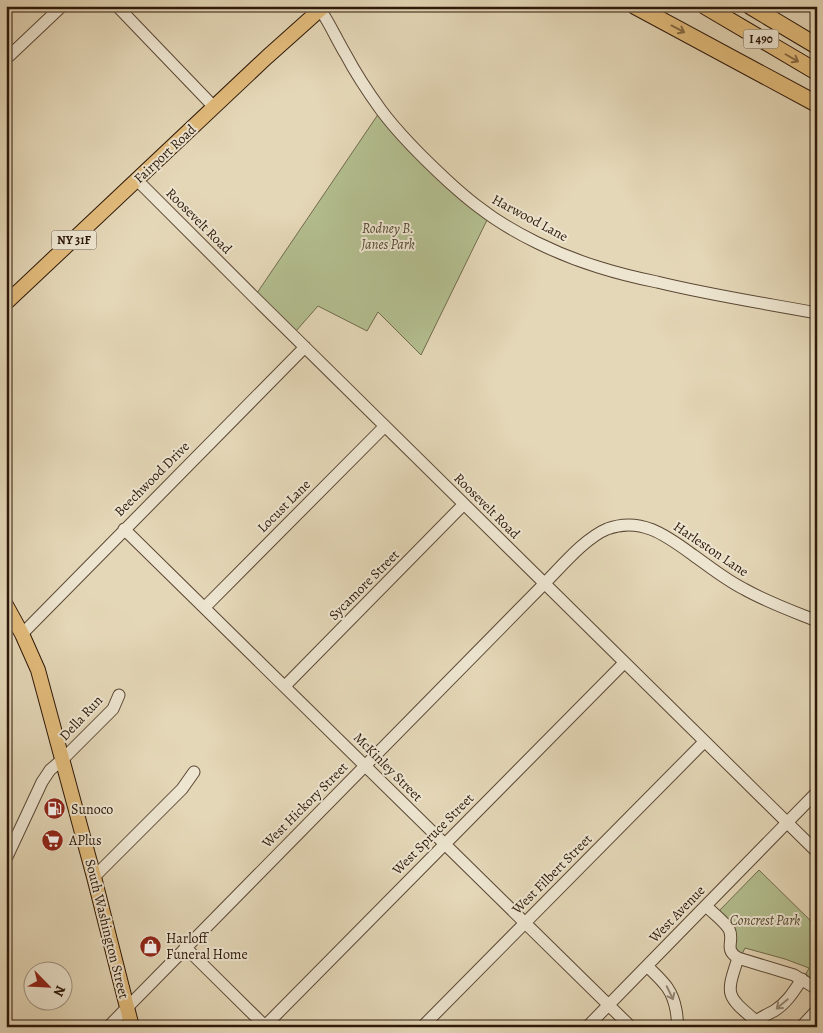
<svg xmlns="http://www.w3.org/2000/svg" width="823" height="1033" viewBox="0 0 823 1033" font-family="Alegreya,serif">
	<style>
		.green { fill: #b3be8f; stroke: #706b4c }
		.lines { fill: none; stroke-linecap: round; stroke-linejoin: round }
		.minor-casing { stroke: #5b4835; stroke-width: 13 }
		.major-casing { stroke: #2d180a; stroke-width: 16 }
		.highway-casing { stroke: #2d180a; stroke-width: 18 }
		.minor { stroke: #ede5d0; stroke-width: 11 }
		.major { stroke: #e2bc7c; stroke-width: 14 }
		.highway { stroke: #e2bc7c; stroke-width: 16 }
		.oneway { stroke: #886a43 }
		.oneway2 { stroke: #978977 }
		.labels { text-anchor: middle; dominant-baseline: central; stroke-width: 4; stroke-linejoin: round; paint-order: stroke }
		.shield { fill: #ede5d0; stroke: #675645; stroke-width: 1 }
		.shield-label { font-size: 12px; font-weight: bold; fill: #2d180a }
		.street-label { font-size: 14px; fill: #2d180a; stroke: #ede5d0 }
		.park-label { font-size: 14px; font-style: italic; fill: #554a32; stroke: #ede5d0 }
		.poi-label { font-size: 14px; fill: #2d180a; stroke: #ede5d0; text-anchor: start }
	</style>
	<rect width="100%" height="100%" fill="#e4d7b7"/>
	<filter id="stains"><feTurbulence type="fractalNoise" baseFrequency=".004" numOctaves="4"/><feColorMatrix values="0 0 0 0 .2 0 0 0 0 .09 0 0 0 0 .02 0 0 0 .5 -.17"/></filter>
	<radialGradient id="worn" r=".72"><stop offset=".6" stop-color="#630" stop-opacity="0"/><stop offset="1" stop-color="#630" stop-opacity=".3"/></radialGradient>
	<path class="green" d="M379 113 488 218 421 355 378 312 367 331 318 306 296 331 257 293Z
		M759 870 817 927V983L806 974 809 968 785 959 745 948 742 954 738 952 735 947 718 912Z"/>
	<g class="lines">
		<defs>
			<path id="minor" d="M117 6 214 107
				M320 9C330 24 337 40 346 55 356 74 368 92 381 110 401 137 426 161 451 184 460 192 470 201 480 208 512 233 559 255 598 267 617 273 637 278 657 282 710 295 763 303 817 313
				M6 59 62 6
				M137 180 254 297 817 852
				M124 529 631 1027
				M205 607 385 426
				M22 634 305 347
				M285 686 464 504
				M6 859 42 782 50 770 63 759 113 709 119 695
				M94 877 182 789 194 772
				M706 906C713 913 724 921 729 929 735 941 723 949 738 958L794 975 817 989
				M185 947 266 1027
				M738 958C726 995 725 995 756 1021L750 1027
				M647 966C662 981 672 988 676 1010 677 1016 678 1021 677 1027
				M756 1021C762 1017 768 1014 774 1011 787 1003 794 991 802 979
				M108 1027 544 584C561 567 585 538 607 529 641 516 667 536 693 555 710 567 726 580 744 589 767 602 792 611 817 621
				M264 1027 624 663
				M422 1027 704 742
				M587 1027 817 792
				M801 1027 817 1010"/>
			<path id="major" d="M6 303 267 57 324 6
				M6 605 22 634 38 670 94 877 132 1027"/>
			<path id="highway" d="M635 6 817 104
				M705 6 817 72
				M750 6 817 46"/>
		</defs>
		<use href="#minor" class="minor-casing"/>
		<use href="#major" class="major-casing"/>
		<use href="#highway" class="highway-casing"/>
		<use href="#minor" class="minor"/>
		<use href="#major" class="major"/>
		<use href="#highway" class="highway"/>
	</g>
	<defs><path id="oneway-shaft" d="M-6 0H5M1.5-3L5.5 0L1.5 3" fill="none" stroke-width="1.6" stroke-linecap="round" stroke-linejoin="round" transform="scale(1.25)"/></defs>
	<g class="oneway">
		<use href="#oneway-shaft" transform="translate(678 29) rotate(28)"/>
		<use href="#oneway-shaft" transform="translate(792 58) rotate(30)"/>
	</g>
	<g class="oneway2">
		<use href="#oneway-shaft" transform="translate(670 993) rotate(64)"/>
		<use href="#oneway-shaft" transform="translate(782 1004) rotate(140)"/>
	</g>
	<defs>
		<symbol id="fuel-disc" viewBox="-11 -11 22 22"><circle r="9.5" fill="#8f2418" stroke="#ede5d0"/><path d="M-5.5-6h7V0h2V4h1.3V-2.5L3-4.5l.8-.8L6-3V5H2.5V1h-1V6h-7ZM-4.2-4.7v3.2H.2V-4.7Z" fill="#fff"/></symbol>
		<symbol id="supermarket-disc" viewBox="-11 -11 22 22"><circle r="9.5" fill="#8f2418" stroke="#ede5d0"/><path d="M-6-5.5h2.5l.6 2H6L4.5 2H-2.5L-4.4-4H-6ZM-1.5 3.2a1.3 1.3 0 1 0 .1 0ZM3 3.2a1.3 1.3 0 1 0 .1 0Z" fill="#fff"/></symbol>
		<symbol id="shop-disc" viewBox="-11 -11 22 22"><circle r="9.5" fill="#8f2418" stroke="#ede5d0"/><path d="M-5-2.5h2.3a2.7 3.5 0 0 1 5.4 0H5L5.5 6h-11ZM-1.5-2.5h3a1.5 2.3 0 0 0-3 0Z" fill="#fff"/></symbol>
	</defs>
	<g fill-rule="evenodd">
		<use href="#fuel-disc" x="42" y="796" width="25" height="25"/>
		<use href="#supermarket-disc" x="40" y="828" width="25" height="25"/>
		<use href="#shop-disc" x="138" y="934" width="25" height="25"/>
	</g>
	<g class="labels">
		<g class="shield">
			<rect x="743.5" y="29.5" width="35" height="19" rx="4"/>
			<rect x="51.5" y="230.5" width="45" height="19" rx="4"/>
		</g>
		<g class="shield-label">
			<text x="761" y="39">I 490</text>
			<text x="74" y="240">NY 31F</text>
		</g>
		<g class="street-label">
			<text transform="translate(165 154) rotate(-43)">Fairport Road</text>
			<text transform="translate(530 218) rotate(28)">Harwood Lane</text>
			<text transform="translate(199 221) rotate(45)">Roosevelt Road</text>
			<text transform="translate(152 479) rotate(-45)">Beechwood Drive</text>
			<text transform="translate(284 506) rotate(-45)">Locust Lane</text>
			<text transform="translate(487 506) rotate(45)">Roosevelt Road</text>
			<text transform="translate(711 549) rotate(34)">Harleston Lane</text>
			<text transform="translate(364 585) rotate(-45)">Sycamore Street</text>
			<text transform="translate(81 718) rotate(-47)">Della Run</text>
			<text transform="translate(388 767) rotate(45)">McKinley Street</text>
			<text transform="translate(305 805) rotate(-45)">West Hickory Street</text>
			<text transform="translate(433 834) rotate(-45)">West Spruce Street</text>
			<text transform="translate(552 874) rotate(-45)">West Filbert Street</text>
			<text transform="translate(677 914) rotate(-46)">West Avenue</text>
			<text transform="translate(107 929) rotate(76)">South Washington Street</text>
		</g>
		<g class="park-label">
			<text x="388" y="228">Rodney B.<tspan x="388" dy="16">Janes Park</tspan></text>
			<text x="765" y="920">Concrest Park</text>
		</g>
		<g class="poi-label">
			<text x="71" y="809">Sunoco</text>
			<text x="69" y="840">APlus</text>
			<text x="166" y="938">Harloff<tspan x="166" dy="16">Funeral Home</tspan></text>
		</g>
	</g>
	<rect width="823" height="1033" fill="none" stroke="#e4d7b7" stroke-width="25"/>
	<rect x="8" y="8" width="808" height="1018" fill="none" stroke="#2d180a" stroke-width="2.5"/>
	<rect x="12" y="12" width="798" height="1008" fill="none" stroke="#2d180a"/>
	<g transform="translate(48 986) rotate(114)"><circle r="24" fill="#ede5d0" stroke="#a09381"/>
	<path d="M0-4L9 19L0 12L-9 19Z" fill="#8f2418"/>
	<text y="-8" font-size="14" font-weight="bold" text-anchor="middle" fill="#2d180a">N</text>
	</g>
	<rect width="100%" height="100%" filter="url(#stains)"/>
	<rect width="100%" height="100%" fill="url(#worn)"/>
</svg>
